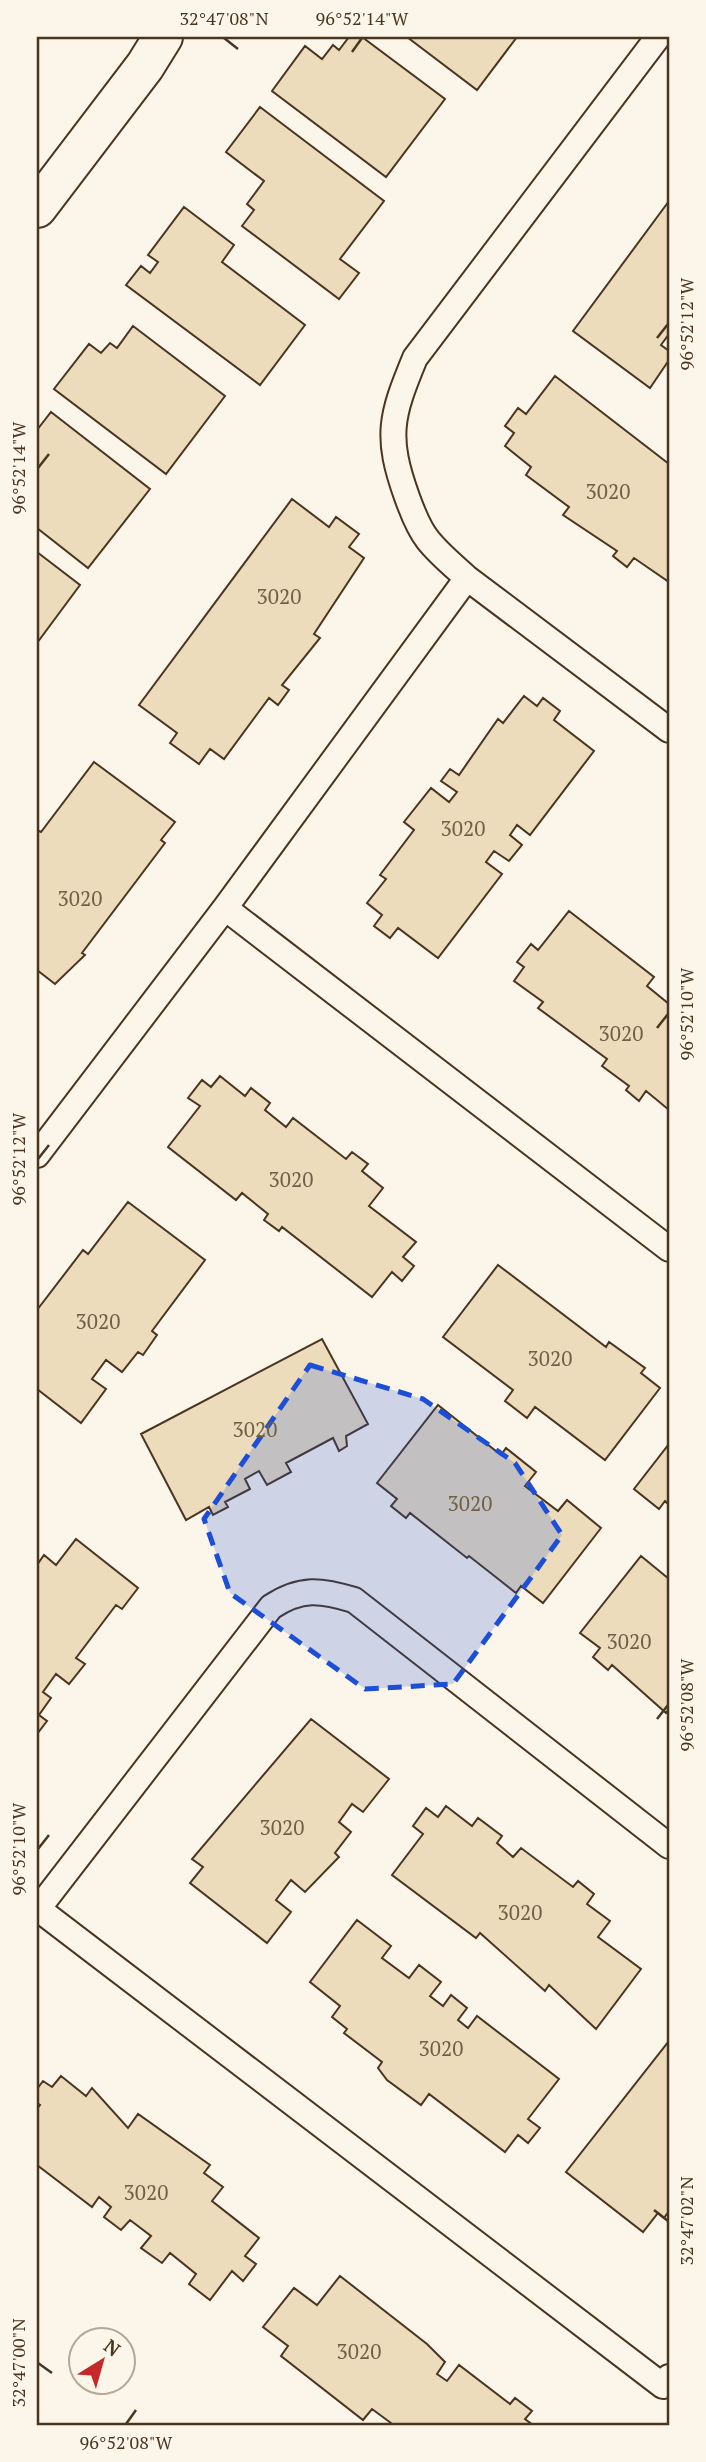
<svg xmlns="http://www.w3.org/2000/svg" width="706" height="2462" viewBox="0 0 706 2462" font-family="'PT Serif',serif">
	<style>
		.building { fill: #ecdcbc; stroke: #4a3520; stroke-width: 2 }
		.lines { fill: none; stroke-linecap: round; stroke-linejoin: round }
		.service-casing { stroke: #4a3520; stroke-width: 28 }
		.minor-casing { stroke: #4a3520; stroke-width: 42 }
		.service { stroke: #fbf6e9; stroke-width: 24 }
		.minor { stroke: #fbf6e9; stroke-width: 38 }
		.marked { fill: #1d4ed8; fill-opacity: 0.2; stroke: #1d4ed8; stroke-width: 5; stroke-dasharray: 14 9; stroke-linejoin: round }
		.ticks { fill: none; stroke: #4a3520; stroke-width: 2.5 }
		.labels { text-anchor: middle; dominant-baseline: central; stroke-width: 5; stroke-linejoin: round; paint-order: stroke }
		.number-label { font-size: 21px; fill: #725f47 }
		.neatline { fill: none; stroke: #4a3520; stroke-width: 2.5 }
		.ticks-label { font-size: 18px; text-anchor: middle; fill: #4a3520 }
	</style>
	<rect width="100%" height="100%" fill="#fbf6e9"/>
	<path class="building" d="M349 37H362L445 99 386 177 272 91 305 46 322 59 333 45 339 50Z
		M407 37H517L477 90Z
		M260 107 384 201 340 259 359 273 339 299 242 226 254 210 247 204 264 181 226 152Z
		M669 201V334L661 345 669 351V360L650 388 573 331Z
		M184 207 234 245 222 262 305 325 260 385 126 285 141 266 150 273 158 262 148 255Z
		M133 326 225 396 166 474 54 389 89 344 101 353 110 343 117 348Z
		M555 376 669 464V582L634 558 627 567 613 556 617 551 563 515 569 507 526 475 531 467 505 446 514 433 505 426 518 408 526 414Z
		M51 412 150 489 88 568 37 528V430Z
		M292 499 329 527 336 517 359 534 349 547 364 558 314 634 320 638 282 685 289 690 278 705 269 698 224 759 210 749 199 764 170 743 177 733 139 705Z
		M37 552 80 585 37 643Z
		M524 696 537 706 543 698 560 711 554 720 594 751 530 835 517 825 510 835 522 845 509 861 494 851 486 862 502 874 438 958 398 928 390 938 374 926 382 915 367 903 386 879 380 875 414 830 404 822 431 788 449 802 457 792 441 781 450 769 459 775 498 719 503 723Z
		M94 762 175 822 161 840 165 843 82 953 85 955 55 984 37 970V830L41 832Z
		M569 911 654 977 647 986 669 1004V1110L646 1091 639 1101 626 1090 629 1086 602 1066 607 1059 538 1008 543 1002 514 981 524 967 517 962 531 944 538 950Z
		M220 1076 245 1096 251 1088 270 1103 265 1110 286 1127 293 1118 346 1159 352 1152 368 1164 362 1171 383 1188 369 1206 416 1242 403 1257 414 1266 402 1281 392 1272 372 1297 282 1227 279 1231 264 1220 268 1214 242 1193 236 1200 168 1147 200 1106 188 1098 202 1080 211 1087Z
		M128 1202 205 1260 152 1331 157 1335 143 1355 138 1352 122 1372 106 1360 92 1379 106 1389 81 1423 37 1389V1310L83 1250 88 1254Z
		M498 1265 606 1347 609 1342 645 1368 641 1373 660 1388 605 1460 535 1407 527 1418 505 1401 513 1390 443 1337Z
		M322 1339 368 1424 346 1436 347 1446 339 1451 333 1438 286 1463 291 1472 267 1485 259 1471 245 1479 250 1489 225 1502 228 1507 213 1515 209 1507 186 1520 141 1434Z
		M438 1405 501 1455 506 1448 536 1472 525 1486 558 1511 567 1500 601 1528 543 1603 521 1586 516 1593 469 1556 467 1558 410 1513 406 1518 391 1506 397 1499 377 1483Z
		M669 1444V1505L665 1501 659 1509 634 1489Z
		M76 1539 138 1588 122 1609 116 1605 76 1658 85 1664 69 1684 56 1674 43 1692 51 1698 39 1715 47 1721 37 1734V1565L44 1555 56 1565Z
		M641 1556 669 1579V1709L666 1713 612 1665 608 1670 593 1657 600 1648 580 1633Z
		M311 1719 389 1779 363 1812 352 1804 339 1822 351 1832 335 1853 339 1857 305 1892 291 1880 276 1900 291 1912 267 1943 190 1883 203 1867 192 1859Z
		M446 1806 472 1826 478 1818 502 1836 497 1843 513 1857 521 1848 573 1887 578 1881 594 1894 587 1904 610 1921 598 1937 641 1969 596 2029 549 1985 545 1991 480 1933 476 1938 392 1875 423 1834 413 1826 426 1808 438 1817Z
		M357 1920 391 1946 382 1958 409 1978 419 1965 441 1982 430 1996 443 2006 451 1995 467 2008 458 2020 468 2028 477 2016 559 2079 528 2119 540 2128 528 2143 518 2135 505 2152 429 2094 421 2105 387 2080 378 2068 382 2062 344 2033 347 2029 332 2017 340 2006 310 1982Z
		M669 2041V2211L664 2218 658 2213 643 2232 566 2172Z
		M61 2076 86 2096 92 2088 128 2128 138 2114 210 2165 204 2173 223 2187 212 2201 259 2238 245 2256 256 2264 243 2281 232 2271 210 2300 189 2284 196 2274 170 2253 162 2263 141 2248 151 2236 130 2220 121 2230 104 2217 111 2207 99 2197 92 2207 37 2165V2109L40 2105 37 2103V2089L43 2081 52 2087Z
		M340 2276 427 2344 445 2362 437 2374 447 2381 459 2365 510 2404 515 2398 532 2411 525 2419 533 2425H390L391 2423 372 2409 363 2420 281 2356 288 2346 263 2327 294 2288 317 2305Z"/>
	<g class="lines">
		<defs>
			<path id="service" d="M467 578C454 566 439 554 428 540 419 529 412 511 407 497 385 436 391 416 415 358L658 37
				M225 908 669 1249
				M37 1155 225 908 467 578 669 730
				M37 1908 663 2386 669 2377
				M38 1909 271 1607C301 1587 321 1590 354 1600L669 1846"/>
			<path id="minor" d="M37 208 145 66 163 37"/>
		</defs>
		<use href="#service" class="service-casing"/>
		<use href="#minor" class="minor-casing"/>
		<use href="#service" class="service"/>
		<use href="#minor" class="minor"/>
	</g>
	<path class="marked" d="M310 1365 423 1399 515 1463 562 1535 453 1684 365 1689 230 1593 204 1519Z"/>
	<path class="ticks" d="M224 38 238 49M352 52 362 38M657 338 668 324M38 468 49 454M657 1028 668 1014M38 1159 49 1145M657 1719 668 1705M38 1849 49 1835M654 2210 668 2221M38 2363 52 2373M126 2424 136 2410"/>
	<g class="labels">
		<g class="number-label">
			<text x="608" y="491">3020</text>
			<text x="279" y="596">3020</text>
			<text x="463" y="828">3020</text>
			<text x="80" y="898">3020</text>
			<text x="621" y="1033">3020</text>
			<text x="291" y="1179">3020</text>
			<text x="98" y="1321">3020</text>
			<text x="550" y="1358">3020</text>
			<text x="255" y="1429">3020</text>
			<text x="470" y="1503">3020</text>
			<text x="629" y="1641">3020</text>
			<text x="282" y="1827">3020</text>
			<text x="520" y="1912">3020</text>
			<text x="441" y="2048">3020</text>
			<text x="146" y="2192">3020</text>
			<text x="359" y="2351">3020</text>
		</g>
	</g>
	<rect width="706" height="2462" fill="none" stroke="#fbf6e9" stroke-width="77"/>
	<g transform="translate(102 2361) rotate(37)"><circle r="33" fill="#fbf6e9" stroke="#b4a999" stroke-width="2"/>
	<path d="M0-5L12 26L0 18L-12 26Z" fill="#c62828"/>
	<text y="-10" font-size="19" font-weight="bold" text-anchor="middle" fill="#4a3520">N</text>
	</g>
	<rect x="38" y="38" width="630" height="2386" class="neatline"/>
	<g class="ticks-label">
		<text x="224" y="25">32°47'08"N</text>
		<text x="362" y="25">96°52'14"W</text>
		<text transform="translate(687 324) rotate(-90)" y="6">96°52'12"W</text>
		<text transform="translate(19 468) rotate(-90)" y="6">96°52'14"W</text>
		<text transform="translate(687 1014) rotate(-90)" y="6">96°52'10"W</text>
		<text transform="translate(19 1159) rotate(-90)" y="6">96°52'12"W</text>
		<text transform="translate(687 1705) rotate(-90)" y="6">96°52'08"W</text>
		<text transform="translate(19 1849) rotate(-90)" y="6">96°52'10"W</text>
		<text transform="translate(687 2221) rotate(-90)" y="6">32°47'02"N</text>
		<text transform="translate(19 2363) rotate(-90)" y="6">32°47'00"N</text>
		<text x="126" y="2449">96°52'08"W</text>
	</g>
</svg>
